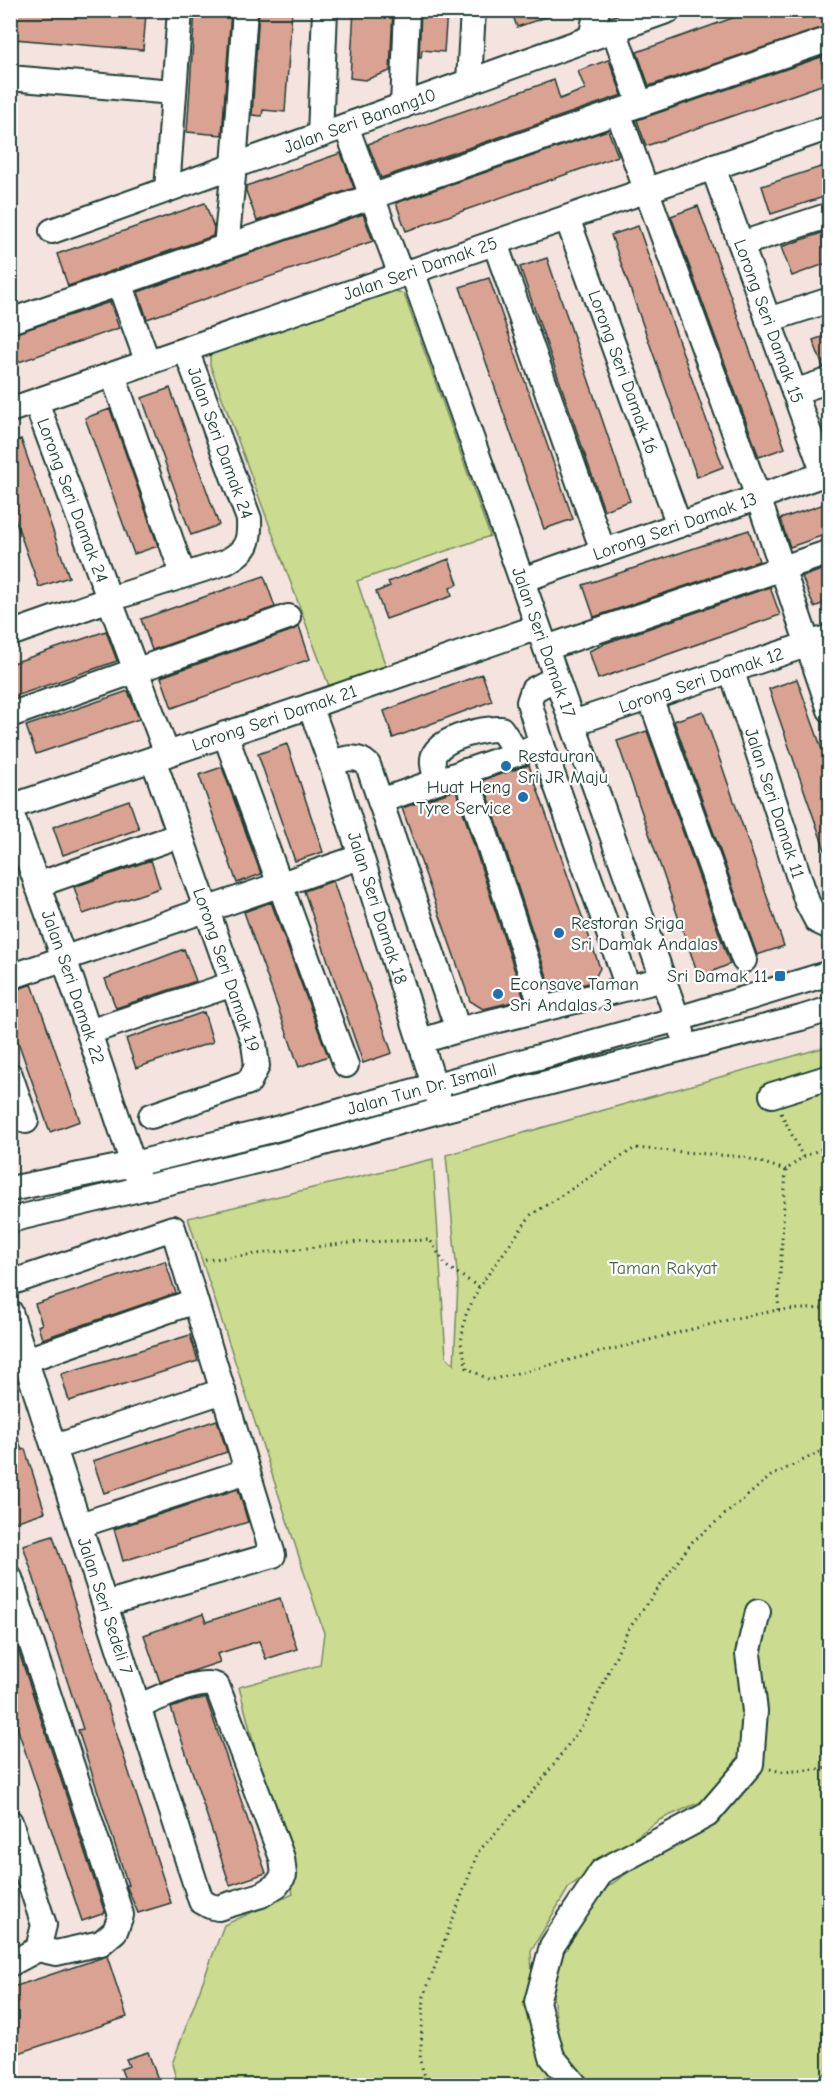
<svg xmlns="http://www.w3.org/2000/svg" width="840" height="2096" viewBox="0 0 840 2096" font-family="'Comic Neue',sans-serif">
	<style>
		.green { fill: #cbdb8f; stroke: #758c62; stroke-width: 1.5 }
		.building { fill: #daa293; stroke: #1f3d34; stroke-width: 1.5 }
		.lines { fill: none; stroke-linecap: round; stroke-linejoin: round }
		.minor-casing { stroke: #1f3d34; stroke-width: 28 }
		.path { stroke: #1f3d34; stroke-width: 3; stroke-dasharray: 1.5 4.5; stroke-linecap: butt }
		.minor { stroke: #fff; stroke-width: 24 }
		.poi-dot { fill: #1f6fb2; stroke: #fff; stroke-width: 2 }
		.labels { text-anchor: middle; dominant-baseline: central; stroke-width: 4.5; stroke-linejoin: round; paint-order: stroke }
		.street-label { font-size: 18px; fill: #1f3d34; stroke: #fff }
		.poi-label { font-size: 18px; fill: #1f3d34; stroke: #fff; text-anchor: start }
		.park-label { font-size: 18px; fill: #4a644b; stroke: #fff }
	</style>
	<rect width="100%" height="100%" fill="#f4e3df"/>
	<filter id="ink" filterUnits="userSpaceOnUse"><feTurbulence type="fractalNoise" baseFrequency=".0167" numOctaves="2"/><feDisplacementMap in="SourceGraphic" scale="12" xChannelSelector="R" yChannelSelector="G"/><feConvolveMatrix kernelMatrix="1 2 1 2 8 2 1 2 1" color-interpolation-filters="sRGB"/></filter>
	<g filter="url(#ink)">
		<path class="green" d="M391 289 404 294 490 536 357 581 386 667 329 686 210 365V353Z
			M829 1046V2085H582L563 2067 549 1966 603 1890 749 1788 736 1760 717 1795 659 1820 569 1887 531 1951 534 2022 566 2085H178L172 2064 224 1925 293 1894 239 1687 320 1665 324 1633 188 1218 433 1159 446 1356 454 1365 458 1283 446 1155Z"/>
		<path class="building" d="M16 10H106L146 14 143 50 14 39Z
			M195 10H231L222 135 187 132Z
			M259 10H292L285 112 263 110 262 116 252 115Z
			M354 10H393L390 71 365 80 350 78Z
			M421 10H447L444 52 422 50 421 58H419Z
			M511 10H558V13L517 27Z
			M755 10H830V25L649 86 637 52Z
			M830 54V82L646 146 637 120Z
			M608 60H609L622 95 381 178 368 144 554 80 560 99 585 89 578 71Z
			M608 130 618 156 406 231 396 203Z
			M341 153 354 188 257 221 246 191V186Z
			M830 164V195L771 214 762 186Z
			M205 203 214 228 213 236 68 286 57 254Z
			M698 206 785 448 759 457 671 216Z
			M363 214 373 241 147 319 138 292Z
			M638 226 723 467 697 477 611 235Z
			M830 230V262L792 276 781 247Z
			M547 258 630 501 604 510 520 267Z
			M489 278 573 519 544 529 460 287Z
			M110 302 119 328 10 365V335Z
			M830 334V366L823 367 813 340Z
			M170 388 219 525 191 535 142 398Z
			M110 409 158 546 134 554 85 418Z
			M21 439 69 577 39 587 10 505V443Z
			M830 502V533L790 547 780 519Z
			M749 530 759 561 594 617 583 585Z
			M449 559 458 584 450 588 452 596 386 619 376 592 390 586 388 582Z
			M830 567V601L814 607 802 577Z
			M264 576 275 607 152 650 141 619Z
			M770 587 780 615 598 679 589 651 603 645V644Z
			M299 626 310 659 172 708 161 677 293 630Z
			M106 631 117 661 10 698V664Z
			M482 674 492 701 393 738 384 711Z
			M797 679 830 772V856H827L769 689Z
			M128 691 139 719 36 754 26 726Z
			M703 711 784 946 757 955 674 721Z
			M647 731 730 964 699 977 617 741Z
			M287 744 323 852 295 861 258 754Z
			M529 765 600 968 593 982 552 992 483 780Z
			M222 767 261 874 237 883 199 775Z
			M456 790 524 999 483 1009 470 1001 402 808Z
			M129 800 139 829 63 855 53 827Z
			M151 860 160 888 83 914 74 887Z
			M333 881 392 1053 363 1063 304 891Z
			M271 902 328 1056 299 1067 244 912Z
			M184 949 196 981 116 1008 105 979Z
			M32 984 80 1121 50 1132 10 1019V992Z
			M204 1012 213 1042 136 1068 126 1039Z
			M165 1261 176 1293 42 1339 38 1326 42 1324 35 1304Z
			M190 1335 198 1361 69 1401 61 1374Z
			M217 1420 227 1452 104 1493 93 1461Z
			M13 1425 22 1450 25 1449 45 1512 15 1522 10 1508V1426Z
			M238 1489 248 1522 123 1561 114 1529Z
			M53 1536 171 1903 138 1913 126 1885H128L78 1730 83 1729 23 1545Z
			M280 1598 297 1649 266 1659 259 1641 217 1654 220 1662 160 1682 144 1635 203 1614 206 1622Z
			M10 1625 105 1913 82 1921 10 1706Z
			M206 1698 266 1873 230 1885 171 1708 193 1700Z
			M107 1956 127 2017 10 2056V1988Z
			M148 2052 160 2085H127L121 2069 129 2066 126 2059Z"/>
		<g class="lines">
			<defs>
				<g id="minor">
					<path d="M614 30 640 104"/>
					<path d="M591 38 597 10"/>
					<path d="M10 78 173 92"/>
					<path d="M469 82 473 10"/>
					<path d="M403 106 407 10"/>
					<path d="M618 112 758 497 830 710"/>
					<path d="M346 126 401 275"/>
					<path d="M320 135 325 10"/>
					<path id="s1" d="M713 167 824 474"/>
					<path d="M167 190 180 10"/>
					<path id="s2" d="M567 218 679 525"/>
					<path id="s3" d="M52 231 669 10"/>
					<path d="M495 243 603 551"/>
					<path d="M741 244 830 215"/>
					<path d="M226 247 234 166 245 10"/>
					<path id="s4" d="M412 271 682 1032"/>
					<path d="M119 283 148 363"/>
					<path d="M768 320 830 300"/>
					<path d="M10 321 830 39"/>
					<path d="M113 375 183 575"/>
					<path d="M794 392 830 380"/>
					<path id="s5" d="M36 402 167 754"/>
					<path id="s6" d="M10 410 830 127"/>
					<path id="s7" d="M522 580 830 472"/>
					<path d="M10 634 110 599 226 562C247 550 250 543 249 519L186 350"/>
					<path d="M546 648 830 552"/>
					<path id="s8" d="M731 669 807 902 817 921 830 927"/>
					<path d="M556 678 533 690 529 702 542 745 628 987"/>
					<path d="M650 697 744 960"/>
					<path id="s9" d="M310 706 331 763 439 1100"/>
					<path d="M10 715 288 617"/>
					<path id="s10" d="M573 723 830 637"/>
					<path d="M225 734 346 1065"/>
					<path d="M331 763C344 759 357 754 368 765L458 1030"/>
					<path d="M465 771 542 1008"/>
					<path d="M437 781C435 772 430 761 435 753 445 737 484 728 501 729L517 753"/>
					<path d="M380 801 542 745"/>
					<path id="s11" d="M10 807 310 706 538 627"/>
					<path id="s12" d="M10 810 64 958 138 1179"/>
					<path d="M37 885 180 835"/>
					<path d="M10 977 360 857"/>
					<path d="M89 1032 233 984"/>
					<path d="M421 1041 458 1030 664 979"/>
					<path d="M10 1075 26 1121"/>
					<path d="M772 1095 830 1077"/>
					<path d="M151 1116 249 1082 257 1066 254 1043 153 759"/>
					<path id="s13" d="M10 1189 134 1164 272 1130 678 1019 830 973"/>
					<path d="M10 1220 277 1156 442 1110 801 1018 830 1009"/>
					<path d="M10 1283 173 1228 273 1555 105 1604"/>
					<path id="s14" d="M10 1312 201 1901 210 1906 218 1908 261 1895 277 1885 284 1875 282 1858 217 1686C200 1677 157 1699 139 1706"/>
					<path d="M26 1360 195 1301"/>
					<path d="M55 1447 223 1391"/>
					<path d="M80 1525 247 1471"/>
					<path d="M10 1578 121 1915 115 1931 101 1943 56 1953 38 1949"/>
					<path d="M10 1822 44 1925 38 1949 10 1964"/>
					<path d="M576 2086 552 2057 537 2002 552 1946 602 1871 707 1815 751 1764 755 1711 748 1654 758 1612"/>
				</g>
			</defs>
			<use href="#minor" class="minor-casing"/>
			<path class="path" d="M781 1113 803 1157
				M205 1260 358 1242 430 1240 446 1266 479 1287 531 1215 635 1148 744 1157 786 1170
				M479 1287 465 1317 461 1343 467 1368 490 1380 732 1319 778 1310 830 1308
				M778 1310 786 1170 803 1157 830 1145
				M770 1769 782 1772 830 1768
				M428 2086 420 2061 424 1996 478 1852 537 1787 585 1722 628 1630 692 1542 771 1476 830 1447
				M820 2086 830 2063"/>
			<use href="#minor" class="minor"/>
		</g>
	</g>
	<g class="poi-dot">
		<circle cx="506" cy="766" r="6"/>
		<circle cx="523" cy="797" r="6"/>
		<circle cx="559" cy="933" r="6"/>
		<rect x="774" y="970" width="12" height="12" rx="3"/>
		<circle cx="498" cy="994" r="6"/>
	</g>
	<g class="labels">
		<g class="street-label">
			<text stroke="none"><textPath href="#s3" startOffset="327">Jalan Seri Banang10</textPath></text>
			<text stroke="none"><textPath href="#s6" startOffset="434">Jalan Seri Damak 25</textPath></text>
			<text stroke="none"><textPath href="#s1" startOffset="164">Lorong Seri Damak 15</textPath></text>
			<text stroke="none"><textPath href="#s2" startOffset="164">Lorong Seri Damak 16</textPath></text>
			<text transform="translate(220 443) rotate(70)">Jalan Seri Damak 24</text>
			<text stroke="none"><textPath href="#s5" startOffset="105">Lorong Seri Damak 24</textPath></text>
			<text stroke="none"><textPath href="#s7" startOffset="162">Lorong Seri Damak 13</textPath></text>
			<text stroke="none"><textPath href="#s4" startOffset="394">Jalan Seri Damak 17</textPath></text>
			<text stroke="none"><textPath href="#s10" startOffset="135">Lorong Seri Damak 12</textPath></text>
			<text stroke="none"><textPath href="#s11" startOffset="279">Lorong Seri Damak 21</textPath></text>
			<text stroke="none"><textPath href="#s8" startOffset="141">Jalan Seri Damak 11</textPath></text>
			<text stroke="none"><textPath href="#s9" startOffset="213">Jalan Seri Damak 18</textPath></text>
			<text transform="translate(226 970) rotate(71)">Lorong Seri Damak 19</text>
			<text stroke="none"><textPath href="#s12" startOffset="188">Jalan Seri Damak 22</textPath></text>
			<text stroke="none"><textPath href="#s13" startOffset="424">Jalan Tun Dr. Ismail</textPath></text>
			<text stroke="none"><textPath href="#s14" startOffset="309">Jalan Seri Sedeli 7</textPath></text>
		</g>
		<g class="poi-label">
			<text x="518" y="756">Restauran<tspan x="518" dy="21">Sri JR Maju</tspan></text>
			<text x="511" y="787" text-anchor="end">Huat Heng<tspan x="511" dy="21">Tyre Service</tspan></text>
			<text x="571" y="923">Restoran Sriga<tspan x="571" dy="21">Sri Damak Andalas</tspan></text>
			<text x="768" y="976" text-anchor="end">Sri Damak 11</text>
			<text x="510" y="984">Econsave Taman<tspan x="510" dy="21">Sri Andalas 3</tspan></text>
		</g>
		<g class="park-label">
			<text x="663" y="1268">Taman Rakyat</text>
		</g>
	</g>
	<rect width="840" height="2096" fill="none" stroke="#fff" stroke-width="36"/>
	<rect x="18" y="18" width="804" height="2060" fill="none" stroke="#1f3d34" stroke-width="2" filter="url(#ink)"/>
</svg>
